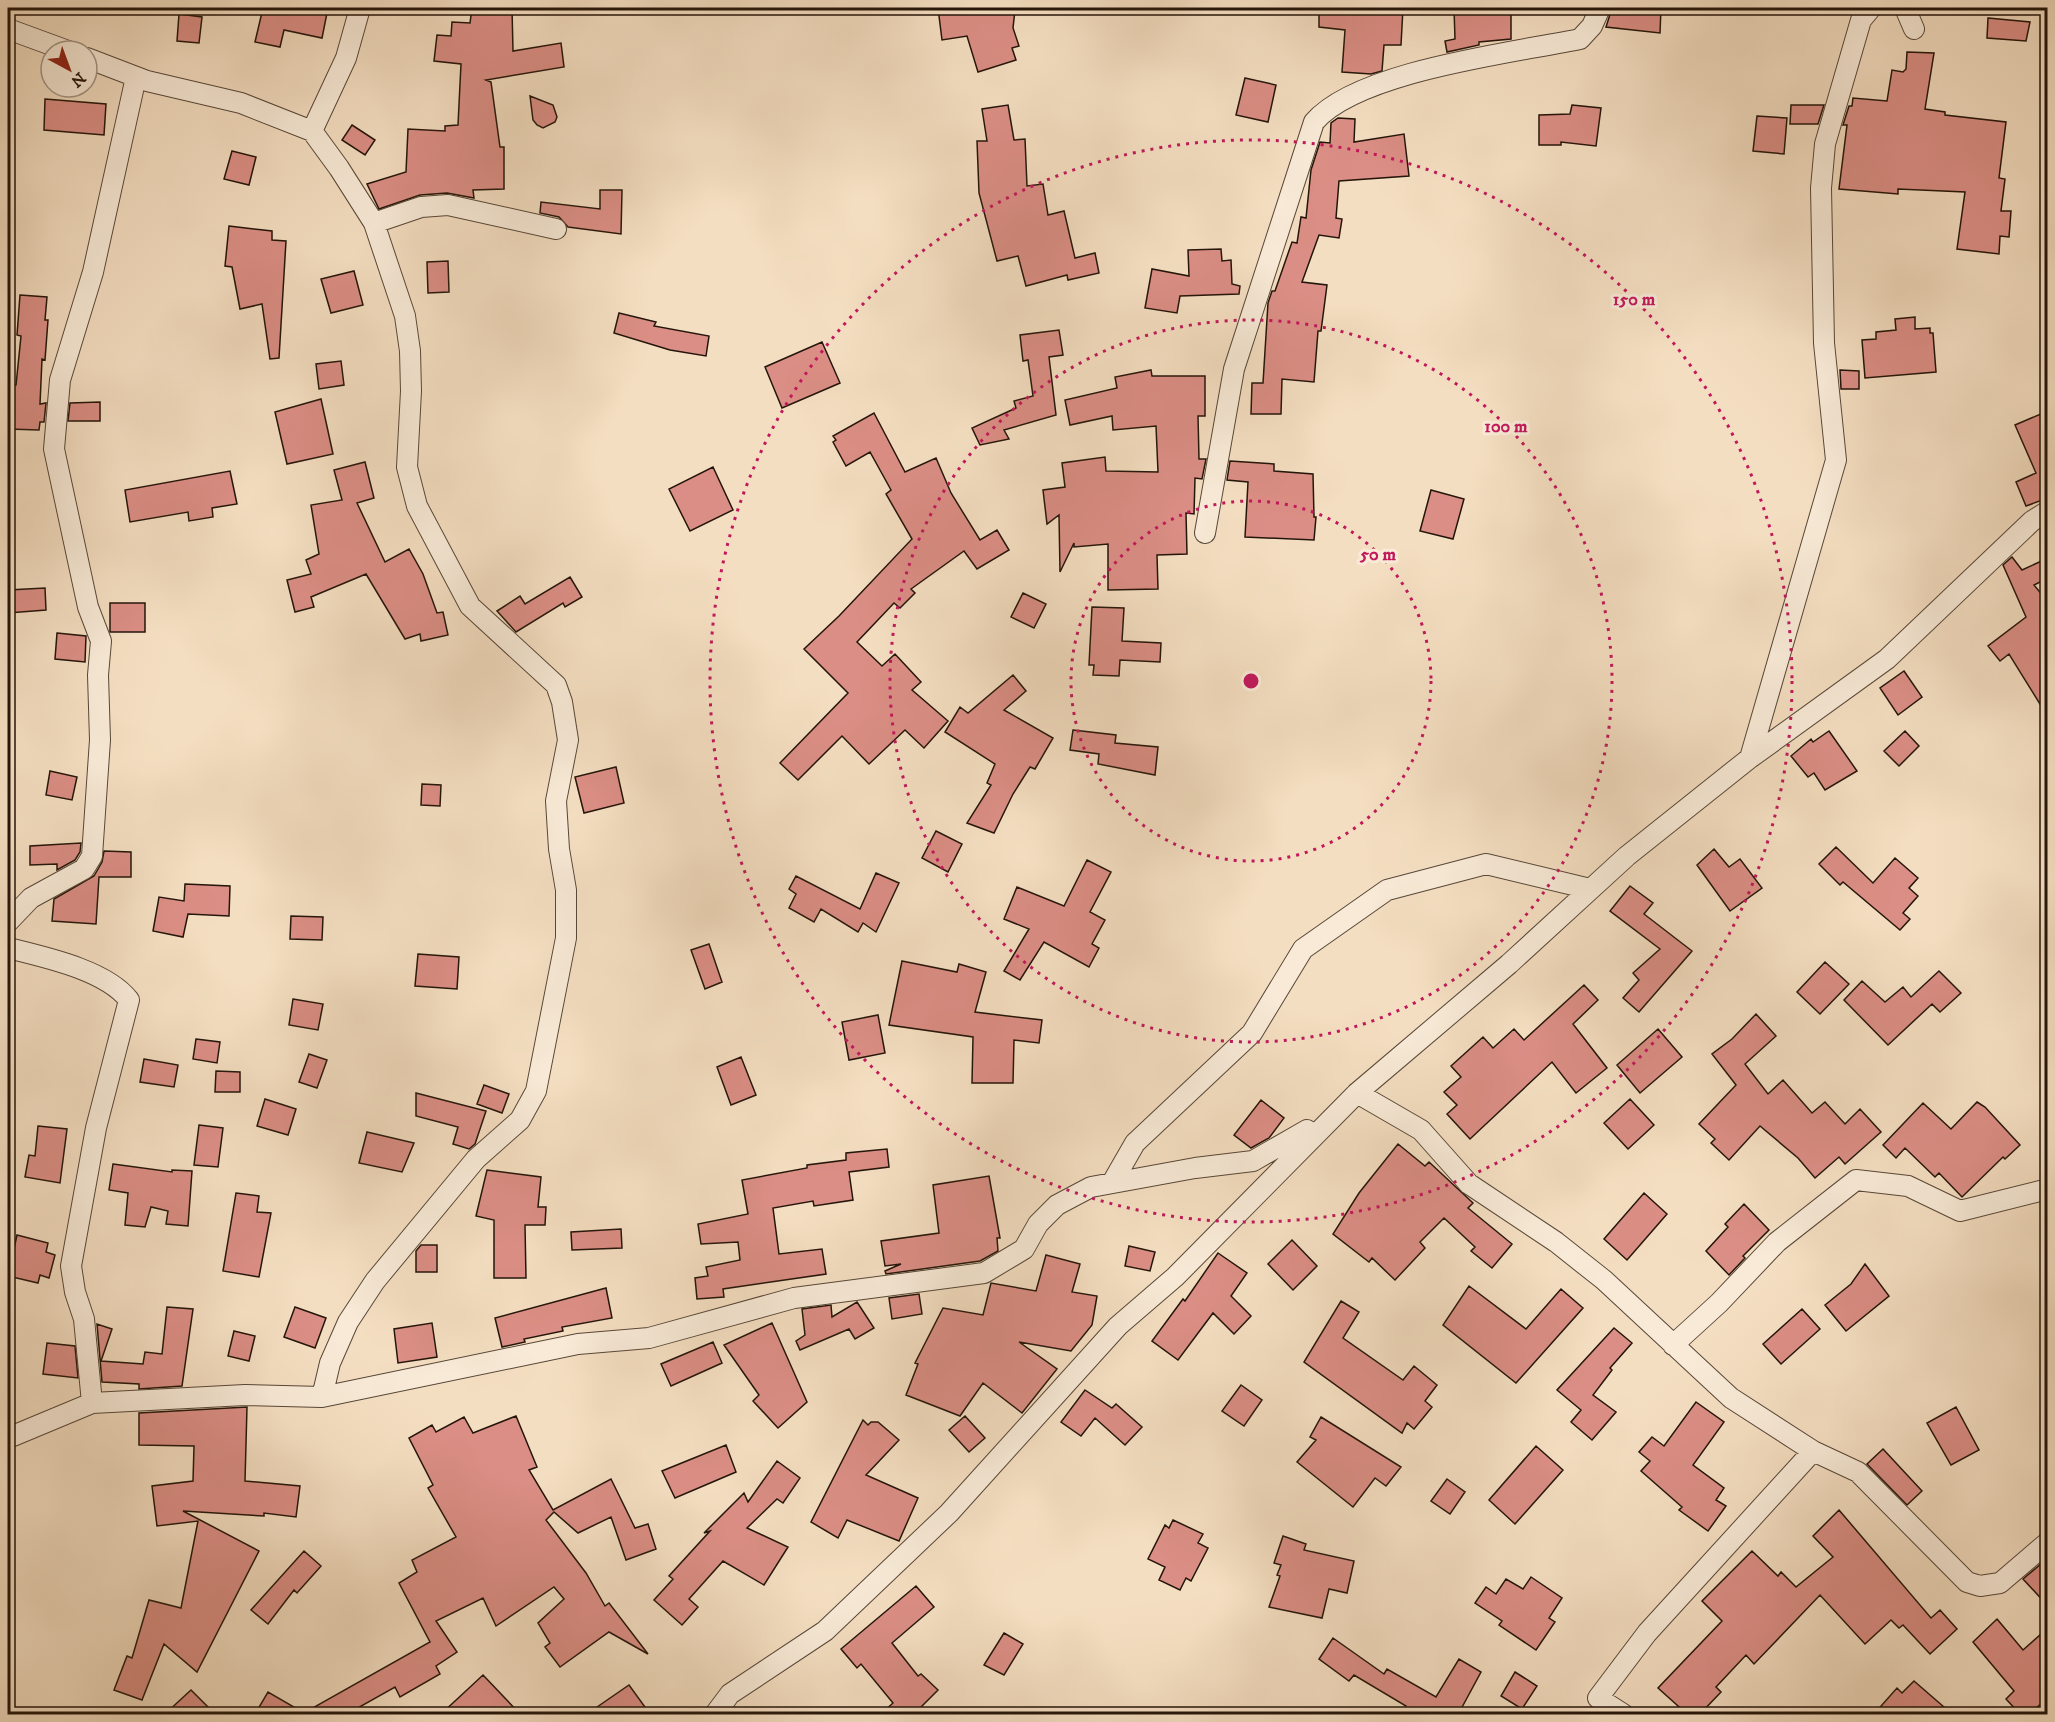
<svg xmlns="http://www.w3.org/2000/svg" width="2055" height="1722" viewBox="0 0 2055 1722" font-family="'IM FELL DW Pica',serif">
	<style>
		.building { fill: #db8e85; stroke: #24150a; stroke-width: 1.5 }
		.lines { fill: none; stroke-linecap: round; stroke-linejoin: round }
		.minor-casing { stroke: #584738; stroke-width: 22 }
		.minor { stroke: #f8ead7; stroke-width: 20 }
		.ring { fill: none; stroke: #c2185b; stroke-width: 3; stroke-dasharray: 3 6 }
		.centre { fill: #c2185b; stroke: #f8ead7; stroke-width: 3 }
		.ring-label { font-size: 18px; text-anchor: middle; font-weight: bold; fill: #c2185b; stroke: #f8ead7; stroke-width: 6; stroke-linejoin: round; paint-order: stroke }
	</style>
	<rect width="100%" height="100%" fill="#f4dec1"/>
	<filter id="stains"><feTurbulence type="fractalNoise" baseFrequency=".00333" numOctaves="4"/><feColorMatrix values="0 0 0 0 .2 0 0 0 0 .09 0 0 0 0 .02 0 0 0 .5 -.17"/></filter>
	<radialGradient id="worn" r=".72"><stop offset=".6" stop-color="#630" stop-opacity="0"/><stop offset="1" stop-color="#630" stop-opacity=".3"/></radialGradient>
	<path class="building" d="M263 8H328L322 38 284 30 280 47 255 42Z
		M472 8H512L513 51 561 43 564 67 486 80 491 82 500 147H504V189L473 190 474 198 447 193 420 195 379 209 367 184 406 172 408 129 445 131V126L458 125 461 64 434 61 437 35 451 36 452 22 470 23Z
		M938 8 1015 10 1013 28 1019 46 1012 48 1016 60 978 72 967 36 942 40Z
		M1319 8H1403L1401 45H1384L1382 71 1371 74 1342 72 1345 30 1319 27Z
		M1454 8H1511V39L1479 42V45L1447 52 1445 41 1455 39Z
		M1612 8H1661L1660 33 1606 27Z
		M179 14 202 17 199 43 177 41Z
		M1988 18 2030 22 2026 41 1987 38Z
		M1907 52 1934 53 1925 109 1945 112V115L2006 122 1999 178 2005 179 2001 211H2011L2009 237 2000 236 1999 254 1957 249 1965 192 1898 189V194L1839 189 1847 125H1843L1849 106H1852L1853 98 1887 101 1892 70 1903 72 1906 69Z
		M1245 78 1276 85 1268 122 1236 115Z
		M530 96 553 105 557 117 555 122 543 128 537 125 533 120Z
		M45 99 106 104 104 135 44 130Z
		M1008 105 1014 140 1025 139 1027 186 1043 184 1048 215 1064 211 1075 258 1095 253 1099 273 1068 280 1067 275 1026 286 1018 256 997 261 979 193 977 141H987L982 109Z
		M1572 105 1601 108 1596 146 1561 142V145H1539V115L1570 114Z
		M1791 105H1824L1818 124H1790Z
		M1757 116 1787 118 1784 154 1753 151Z
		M1338 118 1355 119 1354 142 1404 134 1409 176 1339 181 1336 218 1342 219 1339 238 1319 235 1302 282 1327 285 1321 331H1318L1314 382 1282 379 1281 414H1251L1252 383H1263L1268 303 1272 291H1275L1292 242 1297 243 1301 217 1306 218 1311 170 1320 142 1330 143 1331 123Z
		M352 125 375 140 365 155 342 140Z
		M232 151 256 157 249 185 224 179Z
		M600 190H622L621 234 568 227 559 217 540 213 541 202 600 209Z
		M229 226 272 231V240L286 241 279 358 270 359 262 304 240 309 232 267 225 266Z
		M1221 249 1222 261 1231 260 1232 284 1240 286 1239 294 1180 296 1177 313 1145 308 1152 269 1189 276 1188 250Z
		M448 261 449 292 428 293 427 262Z
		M354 271 363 305 331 313 321 279Z
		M20 295 47 297 45 320H48L45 360 42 359 40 404 46 403 44 422H40L39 430 8 429V385H16L21 336 17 335Z
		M619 313 656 322 654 326 709 336 706 356 670 350 614 333Z
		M1915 317V329L1930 328V333H1933L1936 372 1865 378 1862 340 1876 339V332L1896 330 1895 319Z
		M1059 330 1063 355 1049 357 1056 415 1004 430 1009 439 980 445 972 428 1016 408 1014 401 1033 396 1028 360 1023 361 1020 335Z
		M822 342 840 383 782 408 765 367Z
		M341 361 344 385 319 389 316 364Z
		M1151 370 1152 376H1205V416H1198L1199 459H1206L1202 479 1195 478 1194 514 1186 513 1187 554 1157 555 1158 589 1108 590V544L1074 547V543L1060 572 1059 515 1047 524 1043 490 1065 487 1062 463 1105 457 1106 471 1158 472 1156 426 1113 430 1112 416 1070 425 1065 400 1117 388 1115 377Z
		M1840 370 1859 371V389H1841Z
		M321 399 333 454 287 464 275 412Z
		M100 402V421H68L70 403Z
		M2048 411V498L2026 506 2016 482 2036 473 2015 425Z
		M874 413 905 472 936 458 951 493 980 540 997 530 1009 550 977 569 964 551 911 589 915 593 900 608 894 603 857 642 882 666 895 654 921 682 912 690 948 721 924 748 905 730 869 764 842 736 798 780 780 763 848 693 804 649 839 616 912 539 886 494 891 490 870 452 846 466 833 442 836 440 833 436Z
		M1230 461 1274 464V471L1313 474 1314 517H1316L1314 540 1245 537 1248 482 1227 480Z
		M365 462 374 498 357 503 385 562 409 549 423 574 437 613 443 612 448 635 421 641 420 634 405 639 366 574 311 597 314 607 295 612 287 580 311 574 306 560 319 554 311 505 342 500 334 470Z
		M713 467 733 510 690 531 669 489Z
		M230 471 237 504 212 508 213 517 189 521 188 512 130 522 125 490Z
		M1431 490 1464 499 1453 539 1420 531Z
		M2012 557 2022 570 2048 558V578L2034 585 2048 602V717L2009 654 2000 661 1988 646 2026 617 2003 565Z
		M570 577 582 597 565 607 563 603 516 632 497 611 520 596 525 604Z
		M45 588 46 610 8 613V590Z
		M1023 593 1046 604 1034 628 1011 617Z
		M110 603H145V632H110Z
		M1092 607 1124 608 1122 641 1161 643 1160 662 1120 660 1119 676 1093 675 1094 665H1089Z
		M57 633 86 636 85 662 55 659Z
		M1904 671 1922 697 1898 715 1880 688Z
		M1013 675 1026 691 1004 710 1053 738 1035 769 1030 767 1013 794 994 833 967 823 991 785 987 783 995 764 945 732 960 707 968 713Z
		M1073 730 1116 735 1115 743 1158 747 1155 775 1098 764 1099 754 1070 750Z
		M1829 731 1857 771 1825 790 1814 773 1808 777 1791 756 1811 739 1813 742Z
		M1905 731 1919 746 1899 766 1884 751Z
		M616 767 624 803 584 813 575 777Z
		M50 771 77 777 72 800 46 795Z
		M422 784 441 785 440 806 421 805Z
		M936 831 962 844 948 872 922 858Z
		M81 843 80 852 75 860 57 870V864L30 865V846Z
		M1836 847 1873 883 1895 858 1918 878 1909 888 1918 896 1903 913 1910 919 1900 930 1843 882 1840 885 1819 864Z
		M1714 849 1729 867 1740 859 1762 888 1730 911 1697 865Z
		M104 851 131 852V877H99L96 924 52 921 54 899 94 876 102 862Z
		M1087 860 1111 872 1090 912 1105 920 1092 944 1099 948 1089 967 1044 942 1020 980 1004 971 1029 929 1004 919 1017 887 1064 906Z
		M876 873 899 883 876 932 863 923 858 932 821 909 814 922 789 908 796 894 789 889 796 876 860 909Z
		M185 884 230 886 229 916 188 914 183 937 153 931 159 897 184 901Z
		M1630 886 1653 903 1644 914 1692 951 1639 1012 1623 998 1639 980 1633 973 1660 949 1610 911Z
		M291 916 323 917 322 940 290 939Z
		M709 944 722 982 705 989 691 950Z
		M418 954 459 957 457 989 415 986Z
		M902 961 957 972 959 964 986 972 975 1012 1042 1020 1039 1043 1014 1040 1013 1083H972L973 1037 889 1025Z
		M1825 962 1849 984 1820 1014 1797 992Z
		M1939 971 1961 993 1940 1012 1932 1004 1888 1045 1844 1000 1862 981 1885 1002 1903 987 1911 997Z
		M1584 985 1598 1000 1573 1024 1607 1068 1576 1093 1552 1062 1470 1139 1447 1114 1457 1105 1444 1092 1461 1077 1451 1066 1483 1037 1493 1048 1514 1029 1524 1040Z
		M293 999 323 1004 318 1030 289 1025Z
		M1756 1014 1776 1036 1745 1064 1768 1094 1783 1080 1812 1113 1825 1102 1845 1124 1860 1109 1881 1132 1845 1164 1839 1157 1815 1178 1798 1158 1760 1126 1729 1160 1711 1143 1715 1139 1699 1124 1736 1085 1712 1054 1732 1039Z
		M878 1015 885 1053 849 1060 842 1022Z
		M1658 1029 1682 1057 1640 1093 1617 1065Z
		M196 1039 220 1042 217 1063 193 1059Z
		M309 1054 327 1060 317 1088 299 1082Z
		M741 1057 756 1095 731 1105 717 1067Z
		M144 1059 178 1065 174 1087 140 1082Z
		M216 1071 240 1072V1092H215Z
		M484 1085 509 1094 502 1113 477 1104Z
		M416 1093 486 1111 475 1144 469 1149 453 1144 458 1127 416 1116Z
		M265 1099 296 1109 288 1135 257 1126Z
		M1630 1099 1654 1125 1628 1149 1604 1123Z
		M1261 1100 1284 1118 1269 1138 1251 1148 1234 1135Z
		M1977 1102 1985 1107 2020 1145 2005 1159 2003 1157 1962 1197 1939 1173 1935 1177 1905 1148 1896 1158 1883 1145 1923 1103 1951 1129Z
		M199 1125 223 1128 218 1167 194 1165Z
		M38 1126 67 1129 60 1183 25 1177 29 1155 35 1156Z
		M367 1132 414 1143 402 1172 359 1163Z
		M1398 1144 1425 1166 1429 1162 1473 1203 1468 1208 1512 1244 1492 1268 1471 1251 1475 1247 1444 1218 1420 1242 1425 1248 1395 1280 1372 1258 1369 1262 1333 1234 1359 1193Z
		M887 1149 889 1167 849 1172 853 1200 814 1206 813 1201 773 1208 779 1254 822 1249 826 1274 723 1289 724 1297 697 1299 695 1278 708 1276 706 1267 740 1260 738 1242 701 1244 698 1224 748 1214 742 1180 807 1168V1165L846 1160V1153Z
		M113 1164 172 1172V1170L192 1171 188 1226 166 1224 168 1211 151 1207 145 1227 125 1225 128 1193 109 1190Z
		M487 1170 541 1177 538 1207H546L545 1225H525L526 1278H494V1220L476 1216Z
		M989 1176 1000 1238H997L998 1251 980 1261 886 1274 885 1271 901 1264 885 1266 881 1241 939 1233 933 1185Z
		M236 1193 259 1196 257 1212 271 1213 259 1277 223 1271Z
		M1644 1193 1667 1214 1627 1260 1604 1239Z
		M1744 1204 1769 1230 1743 1256 1745 1258 1729 1275 1706 1251 1728 1227 1725 1224Z
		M621 1229 622 1248 572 1250 571 1232Z
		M17 1235 48 1243 46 1252 55 1255 49 1278 40 1275 38 1283 8 1276Z
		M1292 1240 1317 1266 1293 1290 1268 1264Z
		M421 1245H437V1272H416V1251Z
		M1129 1246 1155 1252 1150 1271 1125 1266Z
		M1218 1253 1247 1273 1231 1296 1251 1316 1234 1334 1213 1313 1178 1360 1152 1341 1183 1299 1185 1301Z
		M1046 1255 1080 1264 1072 1292 1097 1296 1092 1325 1071 1351 1019 1342 1057 1369 1022 1413 983 1383 960 1416 906 1395 918 1364 915 1363 943 1308 983 1315 991 1283 1036 1291Z
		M1865 1264 1889 1296 1846 1331 1825 1305 1851 1284Z
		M1469 1286 1526 1329 1561 1289 1583 1308 1516 1383 1443 1325Z
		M606 1288 612 1318 562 1327 563 1331 524 1339 525 1342 502 1347 495 1318Z
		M919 1294 922 1314 892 1319 889 1298Z
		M1341 1301 1359 1312 1343 1338 1403 1380 1414 1366 1437 1385 1425 1401 1432 1407 1414 1429 1407 1423 1402 1433 1304 1362Z
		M857 1302 874 1328 855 1339 849 1329 800 1350 796 1341 805 1335 802 1309 831 1305 832 1317Z
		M167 1307 193 1309 182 1386 139 1389V1384L102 1382 97 1324 112 1329 101 1361 143 1364 145 1352 162 1354Z
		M295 1307 326 1318 315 1348 284 1337Z
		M1802 1309 1820 1329 1781 1364 1763 1344Z
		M432 1323 437 1357 398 1363 394 1329Z
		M772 1323 807 1402 778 1428 753 1401 759 1395 724 1345Z
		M1614 1328 1632 1343 1610 1368 1612 1370 1593 1395 1616 1412 1592 1440 1571 1422 1581 1410 1557 1390Z
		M234 1331 255 1336 249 1361 228 1356Z
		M713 1342 722 1363 671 1386 661 1364Z
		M47 1343 75 1346 78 1378 43 1374Z
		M1241 1385 1262 1400 1244 1426 1222 1411Z
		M1085 1390 1112 1408 1116 1404 1142 1427 1125 1445 1095 1418 1081 1436 1061 1422Z
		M1696 1402 1724 1422 1693 1465 1724 1488 1716 1500 1726 1506 1708 1531 1679 1510 1682 1507 1641 1471 1650 1461 1639 1452 1652 1437 1664 1446Z
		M247 1407 245 1481 300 1486 296 1517 264 1513V1516L183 1511 259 1551 197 1672 164 1644 142 1700 114 1690 127 1656 132 1658 149 1600 181 1608 198 1521 157 1526 152 1486 193 1481 194 1446 139 1445V1413Z
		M1956 1407 1979 1450 1951 1465 1927 1423Z
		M516 1416 537 1467 529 1470 553 1510 611 1479 635 1528 648 1524 656 1549 626 1560 611 1517 578 1533 554 1512 546 1520 586 1573 605 1606 609 1603 648 1654 609 1632 560 1667 545 1647 550 1643 538 1623 564 1599 554 1587 496 1626 483 1598 436 1621 457 1652 436 1666 440 1674 400 1697 395 1687 354 1710 351 1714H255L268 1692 304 1713 430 1642 399 1583 417 1572 412 1560 456 1537 428 1488 433 1485 409 1438 432 1425 436 1432 464 1417 473 1433Z
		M965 1416 985 1438 969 1452 949 1430Z
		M1321 1417 1401 1467 1386 1486 1375 1478 1353 1507 1297 1462 1316 1440 1310 1437Z
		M863 1420 868 1425 871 1422H878L899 1440 866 1475 918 1498 899 1541 847 1520 838 1538 811 1522Z
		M726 1445 736 1472 675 1498 662 1471Z
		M1536 1446 1563 1470 1515 1524 1489 1500Z
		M1883 1449 1922 1491 1907 1505 1867 1464Z
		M777 1461 800 1478 783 1503 777 1499 747 1528 788 1547 764 1585 723 1561 689 1599 698 1607 682 1625 654 1600 673 1579 669 1576 710 1531 704 1533 744 1493 748 1502Z
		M1447 1479 1465 1492 1450 1514 1431 1501Z
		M1839 1510 1931 1618 1940 1610 1957 1629 1930 1654 1903 1625 1899 1628 1891 1620 1865 1644 1820 1595 1754 1664 1746 1655 1716 1687 1721 1692 1700 1714H1687L1658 1688 1722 1621 1702 1601 1752 1551 1778 1576 1781 1572 1796 1587 1833 1557 1813 1536Z
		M1173 1520 1203 1534 1198 1543 1208 1548 1191 1581 1186 1578 1180 1590 1159 1580 1165 1567 1148 1559 1165 1525 1169 1528Z
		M1283 1536 1306 1544 1304 1550 1354 1561 1347 1593 1329 1589 1322 1618 1269 1607 1280 1576 1277 1575 1281 1565 1274 1563Z
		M304 1551 321 1566 297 1593 294 1590 268 1624 251 1610Z
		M2048 1558V1606L2023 1579Z
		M1531 1577 1562 1598 1549 1618 1555 1622 1536 1650 1499 1625 1502 1621 1475 1603 1486 1587 1496 1594 1506 1579 1523 1589Z
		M916 1586 934 1607 892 1643 918 1676 921 1674 938 1690 914 1714H881L893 1703 861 1664 857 1668 841 1649Z
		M1997 1619 2023 1650 2048 1628V1698L2029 1714H2020L2006 1699 2014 1691 1973 1642Z
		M1004 1633 1023 1644 1004 1675 984 1665Z
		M1333 1638 1384 1674 1387 1669 1436 1697 1459 1659 1481 1672 1460 1711 1465 1714H1401L1406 1706 1354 1675 1349 1681 1319 1659Z
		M1515 1672 1537 1686 1522 1709 1501 1696Z
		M483 1675 520 1714H441L468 1689Z
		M1914 1681 1952 1714H1874L1897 1688 1902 1693Z
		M629 1685 650 1714H587Z
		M191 1690 215 1714H165Z"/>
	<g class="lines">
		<defs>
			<path id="minor" d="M1905 8 1914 29
				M8 29 68 51
				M87 58 147 81 241 103 312 131 339 168 374 223 405 316 410 351 411 391 407 467 417 506 470 606 556 685 562 702 568 740 556 801 559 849 566 890V938L536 1091 520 1120 476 1159 375 1281 348 1322 330 1363 322 1397
				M312 131 346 58 360 8
				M374 223 421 207 448 205 556 229
				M1205 533 1234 369 1314 122C1358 71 1512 53 1580 39L1592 26 1600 8
				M1750 758 1836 460 1824 343 1821 188 1825 144 1861 20 1871 8
				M8 922 31 898 84 869 92 856 100 740 98 675 101 641 88 607 54 449 60 380 93 272 136 77
				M8 948C44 957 106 970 129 1000L96 1128 71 1266 75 1292 84 1319 92 1403
				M1357 1093 1421 1130 1469 1184 1556 1242 1604 1280 1731 1398 1813 1451 1647 1633 1598 1698 1623 1714
				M1112 1183 1135 1143 1252 1033 1303 949 1387 890 1486 864 1590 889
				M1673 1345 1719 1303 1777 1242 1856 1180 1908 1186 1960 1211 2048 1189
				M8 1438 92 1403 245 1395 322 1397 578 1344 649 1338 794 1298 984 1273 1024 1249 1038 1224 1057 1205 1091 1187 1195 1168 1253 1161 1307 1130
				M1813 1451 1858 1472 1967 1582 1980 1586 2000 1583 2048 1542
				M715 1714 730 1694 825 1631 949 1513 1118 1326 1175 1277 1357 1093 1509 964 1627 856 1750 758 1887 659 2032 521 2048 511"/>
		</defs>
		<use href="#minor" class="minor-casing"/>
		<use href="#minor" class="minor"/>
	</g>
	<g class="ring">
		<circle cx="1251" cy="681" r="180"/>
		<circle cx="1251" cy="681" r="361"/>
		<circle cx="1251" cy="681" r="541"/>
	</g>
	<circle cx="1251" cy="681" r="9" class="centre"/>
	<g class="ring-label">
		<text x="1634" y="305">150 m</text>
		<text x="1506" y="432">100 m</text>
		<text x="1378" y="560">50 m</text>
	</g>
	<rect width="2055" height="1722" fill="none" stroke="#f4dec1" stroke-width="30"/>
	<rect x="9" y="9" width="2037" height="1704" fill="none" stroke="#24150a" stroke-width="3"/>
	<rect x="15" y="15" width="2025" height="1692" fill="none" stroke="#24150a" stroke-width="1.5"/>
	<g transform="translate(69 69) rotate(139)"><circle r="28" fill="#f8ead7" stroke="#a39585" stroke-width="1.5"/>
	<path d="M0-4.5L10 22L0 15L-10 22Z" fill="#8f2418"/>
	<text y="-9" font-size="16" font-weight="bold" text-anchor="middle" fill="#24150a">N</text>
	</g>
	<rect width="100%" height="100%" filter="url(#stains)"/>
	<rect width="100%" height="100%" fill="url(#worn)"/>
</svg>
